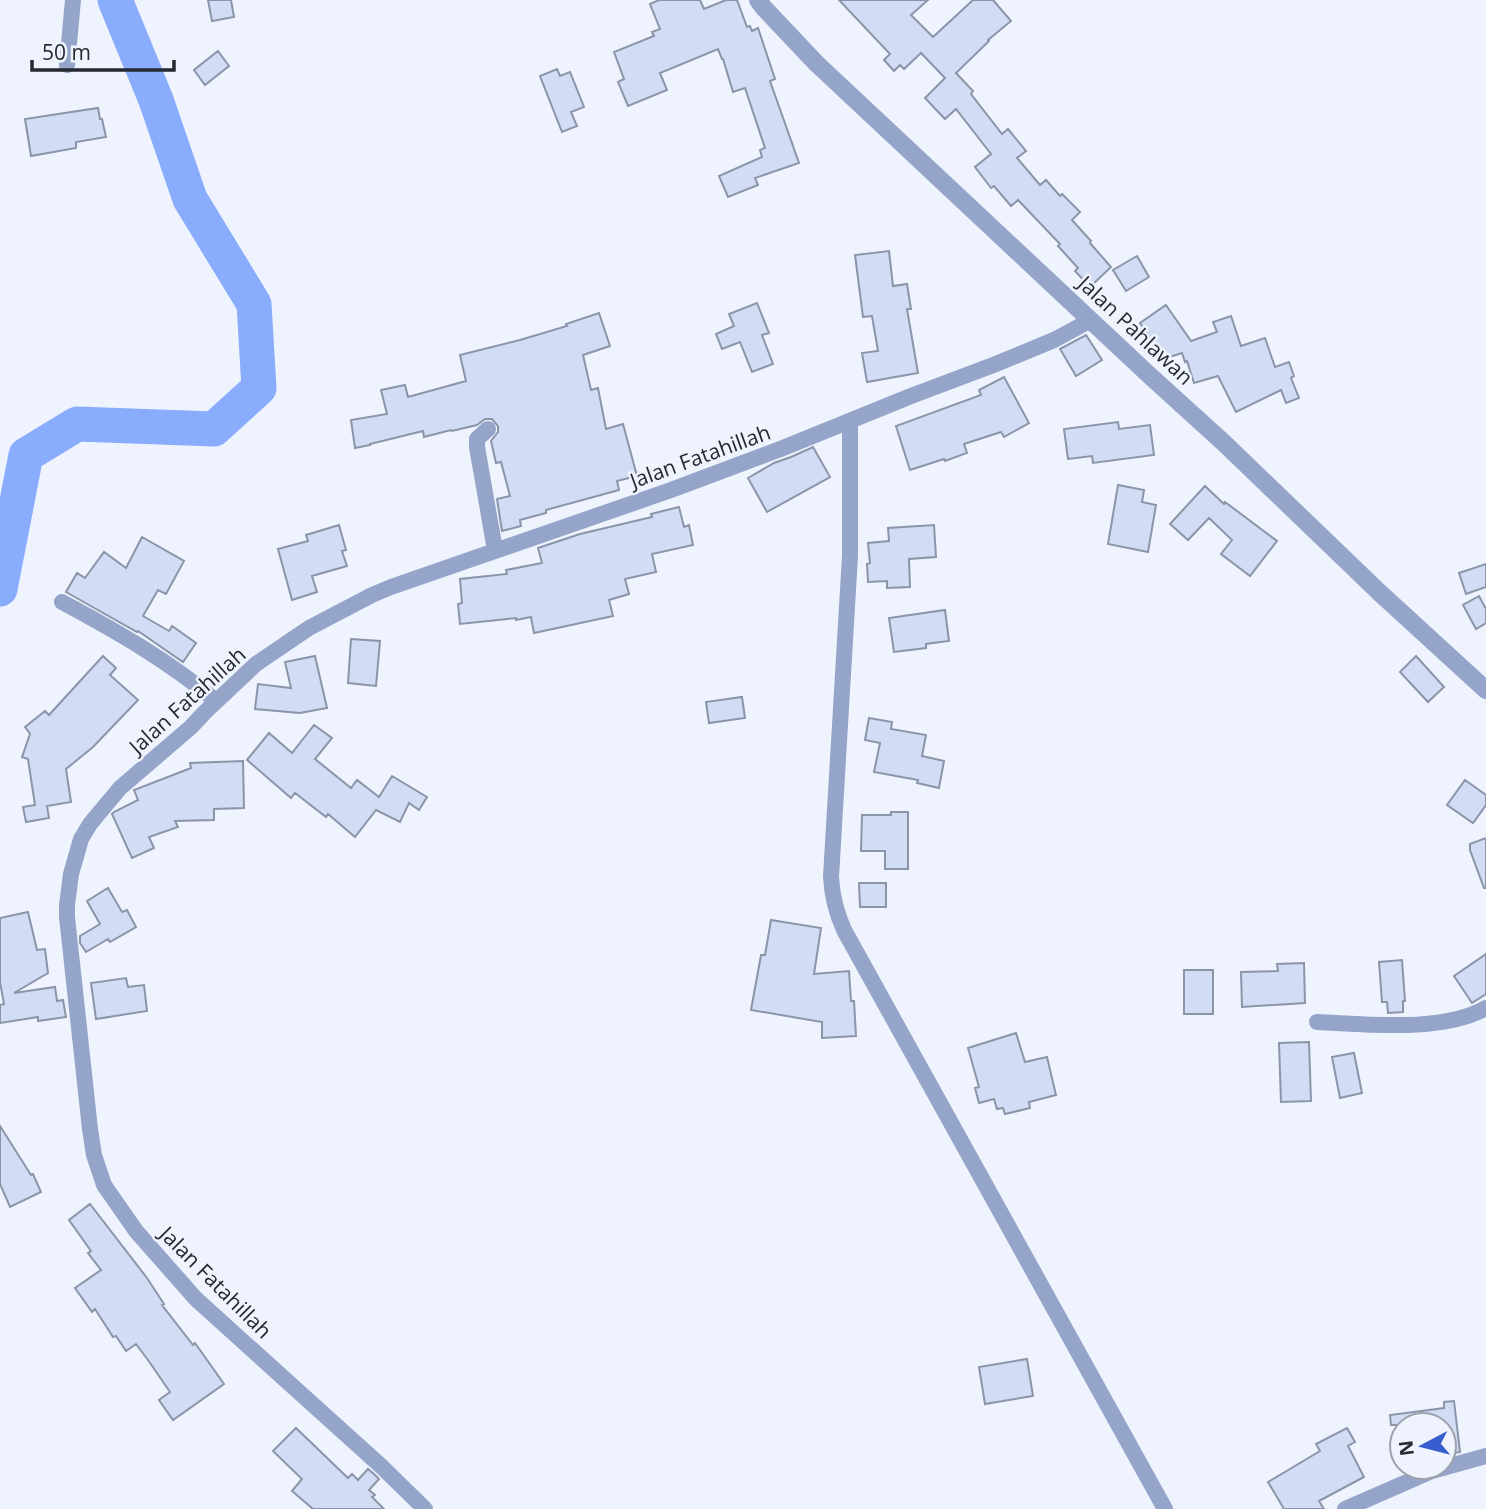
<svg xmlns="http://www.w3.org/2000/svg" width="1486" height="1509" viewBox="0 0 1486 1509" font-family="'Open Sans',sans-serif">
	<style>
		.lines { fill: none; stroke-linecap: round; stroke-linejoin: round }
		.river { stroke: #8aacfd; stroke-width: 35 }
		.building { fill: #d2dcf4; stroke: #8b95aa; stroke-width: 2 }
		.minor { stroke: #95a5c9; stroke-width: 16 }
		.tertiary { stroke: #95a5c9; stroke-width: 18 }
		.labels { text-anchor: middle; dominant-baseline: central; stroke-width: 5; stroke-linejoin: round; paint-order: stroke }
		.street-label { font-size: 21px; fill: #252932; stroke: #eff3fd }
	</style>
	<rect width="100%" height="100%" fill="#eff3fd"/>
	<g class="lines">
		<path class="river" d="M0 589 26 455 77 424 214 429 259 388 254 304 190 199 156 100 115 0"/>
	</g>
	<path class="building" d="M208 0H231L234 17 212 21Z
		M659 0H700L704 9 726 0H737L747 27 750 26 752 31 758 28 775 79 770 81 799 163 755 178 758 185 728 197 719 176 762 157 760 150 765 148 745 88 733 92 723 59H722L718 49 660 73 667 90 628 106 618 82 624 79 614 52 654 36 652 32 660 29 650 4Z
		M839 0H928L911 15 933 37 973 0H993L1011 21 988 40 989 41 956 73 973 91 971 94 1002 134 1008 129 1026 151 1017 158 1040 185 1046 180 1060 196 1062 194 1080 212 1072 220 1091 241 1090 243 1111 267 1090 287 1075 271 1078 268 1058 246 1060 244 1018 200 1011 206 994 186 991 188 975 167 991 154 956 109 945 119 925 98 945 78 921 53 904 69 900 65 894 71 884 60 890 54Z
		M218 51 229 66 205 85 194 70Z
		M557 69 560 76 570 72 584 107 571 112 577 126 562 132 540 76Z
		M98 108 100 119H102L106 137 76 142V148L31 156 25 119Z
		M889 251 893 286 907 284 911 309H907L918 373 867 382 862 353 878 351 872 316 863 317 855 255Z
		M1137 256 1149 277 1126 291 1113 270Z
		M757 303 769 333 762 335 773 364 752 372 740 342 722 349 716 334 734 326 729 314Z
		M1166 305 1191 341 1217 332 1213 322 1231 316 1241 346 1265 338 1275 367 1289 362 1294 376 1291 378 1299 398 1286 403 1281 390 1236 412 1218 376 1194 383 1187 361 1185 362 1182 353 1163 359 1160 349 1158 350 1140 323Z
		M599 313 610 346 583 355 591 390 598 388 606 429 623 424 637 476 617 481 619 490 546 510V513L520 520 521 526 502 531 497 499 510 496 501 462 496 463 491 441 498 432V426L492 419H485L477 425 452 431 451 430 424 437 423 431 370 444V445L355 448 351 420 387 414 381 390 405 385 408 397 466 381 460 355 520 340 567 326 566 324Z
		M1086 335 1102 360 1076 376 1060 349Z
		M1004 377 1029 423 1004 437 1001 432 964 444 967 453 945 461 944 459 910 470 896 426 981 395 979 390Z
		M1118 422 1119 429 1150 425 1154 455 1093 463 1092 456 1068 459 1064 429Z
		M813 447 830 477 767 512 748 478 774 463 791 457Z
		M1118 485 1144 490 1142 502 1156 505 1148 552 1108 544Z
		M1205 486 1224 504 1225 502 1277 541 1250 576 1221 554 1232 540 1209 518 1188 540 1170 524Z
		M679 507 684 527 689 525 693 545 652 554 656 572 625 579 629 594 609 600 613 616 534 633 531 617 516 620V618L460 624 458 604 462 603 460 579 507 574 506 570 542 563 538 548 580 534 652 517 651 514Z
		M339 525 346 550 342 551 347 566 312 576 317 592 292 600 278 549 308 541 306 535Z
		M934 525 936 557 909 559 910 587 887 588V581L868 582 867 564 870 563 868 543 889 541 888 528Z
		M142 537 184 561 166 594 158 590 143 616 169 631 172 626 196 643 183 662 138 631 137 632 66 592 77 573 85 578 104 552 126 568Z
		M1486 564V587L1466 594 1459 573Z
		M1479 596 1486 609V623L1476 629 1463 605Z
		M945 610 949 641 926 644V648L894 652 889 618Z
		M351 639 380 641 376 686 348 683Z
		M103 656 116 668 110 675 138 700 93 747 66 769 71 802 47 806 49 818 26 822 23 807 35 805 28 759 22 757 30 734 25 727 45 711 49 715Z
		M315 656 327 708 300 713 255 709 258 684 291 688 285 662Z
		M1416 656 1444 687 1428 702 1400 672Z
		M742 697 745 718 709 723 706 702Z
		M869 718 892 722 891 729 926 735 922 756 944 761 939 788 917 783 918 780 874 772 880 743 865 740Z
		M314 725 332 738 315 759 351 788 357 780 379 797 392 776 427 797 419 810 409 803 400 822 376 810 355 837 328 814 326 817 295 793 291 798 247 760 269 733 292 753Z
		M243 761 244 808 214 809V820L175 821 178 827 149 837 154 848 132 858 112 814 114 812 138 800 134 790 191 768 190 763Z
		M1465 780 1486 795V805L1473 823 1447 805Z
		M891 812H908V869H885V851H861L862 815H891Z
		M1486 838V888H1484L1470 850V844Z
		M859 883H886V907H860Z
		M108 888 122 912 127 910 136 927 110 942 108 939 86 952 80 943V936L100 924 87 901Z
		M28 912 37 950 45 949 48 973 14 993 55 987 57 1001 63 1000 66 1017 38 1021V1017L0 1023V1005L4 1004 0 982V918Z
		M771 920 821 928 814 974 849 971 851 1001H854L856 1036 822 1038V1022L751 1010 761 955H765Z
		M1486 954V994L1472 1003 1454 976Z
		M1402 960 1405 1001H1403V1012L1388 1013 1387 1002H1382L1379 962Z
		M1304 963 1305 1003 1242 1007 1241 972 1278 971 1277 964Z
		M1184 970H1213V1014H1184Z
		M126 978 128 987 144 985 147 1011 96 1019 91 983Z
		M1016 1033 1025 1062 1047 1057 1056 1095 1029 1102 1030 1108 1005 1114 1003 1108 997 1109 994 1099 979 1103 975 1088 979 1087 968 1048Z
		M1309 1042 1311 1101 1281 1102 1279 1043Z
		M1354 1053 1362 1093 1340 1098 1332 1057Z
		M0 1126 31 1175 33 1174 41 1192 10 1207 0 1184Z
		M90 1204 147 1278 164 1304 162 1305 193 1345 195 1343 224 1384 173 1420 159 1400 170 1392 148 1360 136 1344 126 1351 116 1336 113 1337 95 1309 92 1312 75 1288 101 1270 88 1253 91 1251 69 1220Z
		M1027 1359 1033 1396 985 1404 979 1367Z
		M1454 1401 1460 1452 1444 1455V1425H1391L1390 1415 1444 1408V1402Z
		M296 1428 348 1478 352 1474 358 1480 368 1469 374 1474 379 1479 369 1490 375 1495 372 1497 384 1509H313L292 1491 302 1479 273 1451Z
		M1347 1428 1355 1442 1348 1446 1364 1477 1319 1501 1324 1509H1284L1268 1482 1320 1451 1316 1444Z"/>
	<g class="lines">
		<path class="minor" d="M67 65 73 0
			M850 421V556L831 877C832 897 836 912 844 930L1165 1509
			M488 429 477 439V447L495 550
			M62 602C116 631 169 661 216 701
			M1317 1022C1366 1024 1443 1033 1486 1008
			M425 1509 381 1466 196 1299 136 1231 104 1185 94 1155 90 1129 67 917V905L71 874 81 839 90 824 120 788 191 727 205 712 256 664 309 628 372 595 391 587 671 490 783 448 911 396 996 364 1054 340 1091 320
			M1345 1509 1432 1471 1486 1456"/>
		<path class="tertiary" d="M758 0 764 8 816 63 1148 374 1224 443 1380 593 1486 690"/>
	</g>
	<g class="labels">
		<g class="street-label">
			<text transform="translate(1136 330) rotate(43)">Jalan Pahlawan</text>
			<text transform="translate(700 456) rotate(-20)">Jalan Fatahillah</text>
			<text transform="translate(187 700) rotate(-42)">Jalan Fatahillah</text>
			<text transform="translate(216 1282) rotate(45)">Jalan Fatahillah</text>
		</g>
	</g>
	<g transform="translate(1423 1446) rotate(263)"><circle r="33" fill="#eff3fd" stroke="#9ea2ac" stroke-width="2"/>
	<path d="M0-5L12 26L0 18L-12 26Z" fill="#375dce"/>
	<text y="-10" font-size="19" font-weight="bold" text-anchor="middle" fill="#252932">N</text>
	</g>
	<path d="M32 60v10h142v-10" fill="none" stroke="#252932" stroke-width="3.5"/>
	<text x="42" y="60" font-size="21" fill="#252932" stroke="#eff3fd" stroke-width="5" paint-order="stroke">50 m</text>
</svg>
